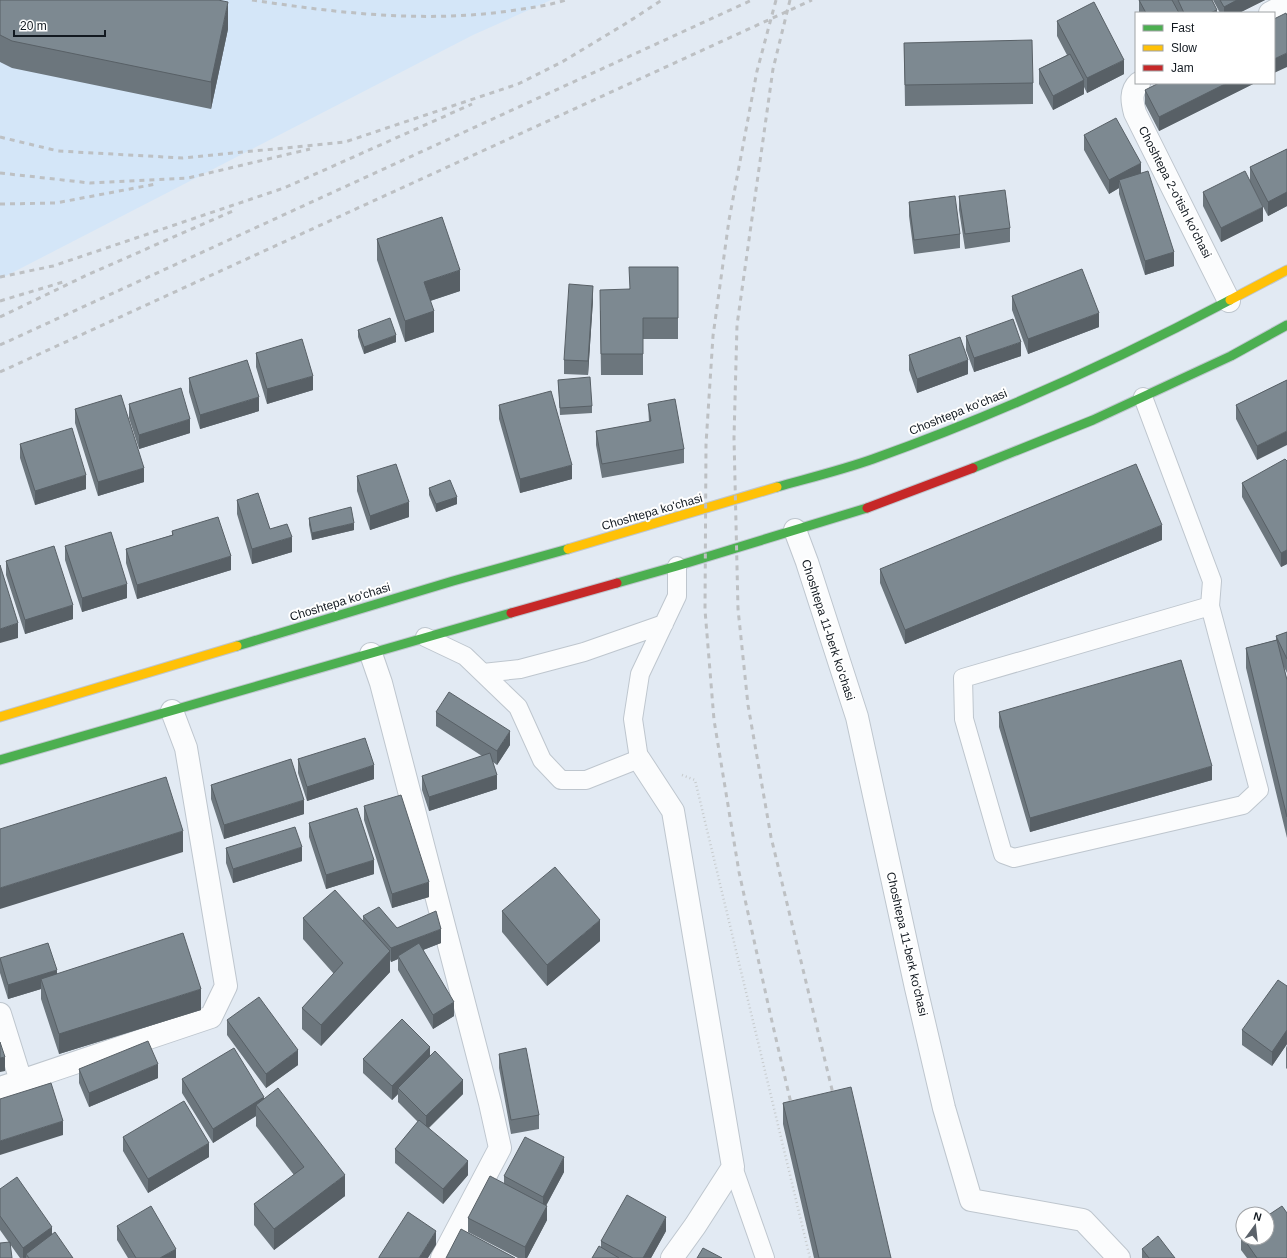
<svg xmlns="http://www.w3.org/2000/svg" width="1287" height="1258" viewBox="0 0 1287 1258" font-family="Arial,sans-serif">
	<style>
		.built { fill: #d4e6f8 }
		.lines { fill: none; stroke-linecap: round; stroke-linejoin: round }
		.lane-casing { stroke: #bec6ce; stroke-width: 20 }
		.street-casing { stroke: #bec6ce; stroke-width: 24 }
		.fast-casing { stroke: #bec6ce; stroke-width: 11 }
		.slow-casing { stroke: #bec6ce; stroke-width: 11 }
		.jam-casing { stroke: #bec6ce; stroke-width: 11 }
		.path { stroke: #c7cbcd; stroke-width: 2.5; stroke-dasharray: 1 3; stroke-linecap: butt }
		.lane { stroke: #fbfcfd; stroke-width: 18 }
		.street { stroke: #fbfcfd; stroke-width: 22 }
		.fast { stroke: #4caf50; stroke-width: 9 }
		.slow { stroke: #ffc107; stroke-width: 9 }
		.jam { stroke: #c62828; stroke-width: 9 }
		.rail { stroke: #bdc0c3; stroke-width: 3; stroke-dasharray: 5 5; stroke-linecap: butt }
		.wall { fill: #6c767d }
		.shaded-wall { fill: #586066 }
		.building { fill: #7d8991; stroke: #586066 }
		.labels { text-anchor: middle; dominant-baseline: central; stroke-width: 4; stroke-linejoin: round; paint-order: stroke }
		.street-label { font-size: 12px; fill: #121920; stroke: #fff }
	</style>
	<rect width="100%" height="100%" fill="#e2eaf3"/>
	<path class="built" d="M0 0H551L473 35 0 279Z"/>
	<g class="lines">
		<defs>
			<path id="lane" d="M1143 397 1212 581 1210 606 963 678 964 719 1003 854 1014 858 1243 805 1259 790 1210 606
				M425 637 465 656 518 707 542 760 561 780H586L639 759 633 719 640 674 677 596V566
				M483 673 520 669 584 652 664 624
				M733 1167 765 1258"/>
			<path id="street" d="M1270 13 1287 4
				M1139 83C1130 91 1132 102 1135 113L1229 301
				M795 530 807 562 857 717 916 988 944 1108 971 1200 1083 1220 1119 1258
				M371 654 381 683 490 1103 500 1148 442 1258
				M639 759 673 811 733 1167 695 1226 672 1258
				M0 1014 21 1081
				M0 1088 211 1017 226 986 186 748 172 711"/>
			<path id="fast" d="M973 468 1093 420 1231 356 1287 325
				M777 487C809 478 842 470 873 459 996 415 1115 361 1230 300
				M617 583 677 566 867 508
				M237 646 453 581 568 549
				M0 760 511 613"/>
			<path id="slow" d="M1230 300 1287 270
				M568 549 777 487
				M0 717 237 646"/>
			<path id="jam" d="M867 508 973 468
				M511 613 617 583"/>
		</defs>
		<use href="#lane" class="lane-casing"/>
		<use href="#street" class="street-casing"/>
		<use href="#fast" class="fast-casing"/>
		<use href="#slow" class="slow-casing"/>
		<use href="#jam" class="jam-casing"/>
		<path class="path" d="M682 775 695 780 810 1258"/>
		<use href="#lane" class="lane"/>
		<use href="#street" class="street"/>
		<use href="#fast" class="fast"/>
		<use href="#slow" class="slow"/>
		<use href="#jam" class="jam"/>
		<path class="rail" d="M252 0C338 13 423 23 509 11 529 8 547 6 566 0
			M776 0 757 71 729 220 713 336 706 444 705 610 714 720 739 872 770 1013 793 1112
			M790 0 773 69 737 325 734 438 738 609 748 705 771 837 835 1102
			M0 137 58 151 183 158 345 142 518 84 562 62 625 24 662 0
			M0 173 90 183 188 178 310 149
			M0 204 56 203 156 184
			M0 277 53 266 284 188 472 104
			M0 301 63 282
			M0 317 87 275 235 210
			M0 345 752 0
			M0 372 812 0"/>
	</g>
	<path class="wall" d="M0 0 228 29 211 109 12 68 0 62Z
		M1139 0H1212L1217 13H1139Z
		M1213 0H1265L1239 13H1220Z
		M1057 21 1124 74 1087 93 1084 87V94L1053 110 1039 84V69L1067 55 1057 36Z
		M904 43 1033 83V104L905 106Z
		M1253 83V84L1159 131 1145 104V90Z
		M1084 135 1141 173 1174 266 1145 275 1119 194V188L1109 194 1084 150Z
		M1287 149V206L1268 216 1250 182V167Z
		M1203 192 1263 221 1221 242 1203 206Z
		M959 196 1010 228V242L965 249 959 210Z
		M909 202 960 234V248L914 254 909 216Z
		M377 239 460 291 430 301 434 332 405 342 377 260Z
		M678 267V339H643V375H601L600 311 629 289Z
		M1012 296 1099 327 1028 354 1012 310Z
		M593 300 588 375 564 374V360Z
		M358 330 396 342 364 354 358 337Z
		M966 336 1021 356 974 372 966 350Z
		M256 353 313 390 267 404 256 367Z
		M909 355 968 374 917 393 909 370Z
		M189 378 259 411 200 429 189 392Z
		M558 380 592 406V413L560 415Z
		M1287 380 1257 460 1236 419V405Z
		M129 404 190 433 139 449 129 418Z
		M648 404 684 449V463L602 478 596 445V431L649 422Z
		M499 405 572 479 520 493 499 419Z
		M75 409 144 482 98 496 75 423Z
		M20 444 86 489 35 505 20 458Z
		M1287 461V564L1281 567 1242 497V483Z
		M357 476 409 517 370 530 357 491Z
		M429 488 457 504 436 512 429 495Z
		M237 500 270 529 292 552 252 564 237 514Z
		M309 518 354 530 312 540 309 525Z
		M172 531 231 570 137 599 126 563V549L172 535Z
		M1162 540 905 644 880 583V569Z
		M65 546 127 598 82 612 65 560Z
		M6 561 73 619 25 634 6 575Z
		M1287 632V673L1284 667 1287 680V838L1246 668V648L1276 640V636Z
		M436 712 510 745 497 765 493 762 497 789 429 811 422 790V776L482 756 436 726Z
		M999 712 1212 780 1030 832 999 727Z
		M298 759 374 779 307 801 298 773Z
		M211 785 304 814 224 839 211 799Z
		M364 806 429 897 392 908 364 820Z
		M309 823 374 874 326 889 309 837Z
		M226 848 302 861 233 883 226 863Z
		M502 911 600 941 547 986 502 932Z
		M363 916 397 928 441 943 423 950 454 1016 433 1029 398 970V959L391 962 390 960V972L321 1046 302 1029V1008L334 974 303 939V918L363 921Z
		M0 958 57 974 201 1010 59 1054 41 999V989L8 999 0 973Z
		M1287 986V1044L1272 1066 1242 1045V1030Z
		M227 1020 298 1065 266 1088 227 1035Z
		M1287 1045V1069L1286 1068V1048Z
		M499 1054 539 1115V1129L511 1134 499 1068Z
		M430 1056 463 1094 429 1128 468 1175 443 1204 395 1163V1149L418 1122 398 1102V1094L392 1100 363 1073V1059Z
		M79 1069 158 1078 89 1107 79 1083Z
		M182 1079 264 1099 345 1196 274 1250 254 1225V1204L294 1175 256 1126V1116L213 1143 182 1093Z
		M783 1103 891 1258H814L783 1124Z
		M123 1137 209 1157 148 1193 123 1151Z
		M564 1172 546 1206 547 1220 527 1258H518L468 1232V1218L504 1184V1176Z
		M0 1189 52 1234 73 1258H20L0 1230Z
		M117 1226 176 1258H128L117 1240Z
		M666 1231 651 1258H592L601 1248V1241Z
		M1241 1235 1287 1258H1247L1241 1250Z
		M1142 1249 1175 1258H1142Z"/>
	<path class="shaded-wall" d="M1237 0H1265L1239 13H1224V7Z
		M228 2V29L211 109V82Z
		M1217 10V13H1210Z
		M1287 53V67L1274 73V59Z
		M1124 60V74L1087 93V78Z
		M1084 80V94L1053 110V96Z
		M1227 83H1253V84L1159 131V117Z
		M1141 163V177L1119 180V188L1109 194V180Z
		M1287 192V206L1268 216V202Z
		M1263 207V221L1221 242V228Z
		M1174 252V266L1145 275V261Z
		M460 270V291L424 303V282Z
		M593 286V300L588 375V361Z
		M434 311V332L405 342V321Z
		M1099 313V327L1028 354V339Z
		M396 335V342L364 354V347Z
		M1021 342V356L974 372V358Z
		M968 360V374L917 393V379Z
		M313 376V390L267 404V389Z
		M259 397V411L200 429V415Z
		M190 419V433L139 449V435Z
		M1287 431V445L1257 460V446Z
		M572 465V479L520 493V479Z
		M144 468V482L98 496V482Z
		M86 475V489L35 505V491Z
		M457 497V504L436 512V504Z
		M409 502V517L370 530V516Z
		M354 523V530L312 540V533Z
		M1162 525V540L905 644V630Z
		M292 537V552L252 564V549Z
		M1287 550V564L1281 567V553Z
		M231 556V570L137 599V585Z
		M127 584V598L82 612V598Z
		M73 605V619L25 634V620Z
		M18 623V638L0 643V629Z
		M510 731V745L497 765V751Z
		M374 765V779L307 801V787Z
		M1212 766V780L1030 832V818Z
		M497 775V789L429 811V797Z
		M304 800V814L224 839V825Z
		M183 831V852L0 909V888Z
		M302 847V861L233 883V869Z
		M374 860V874L326 889V875Z
		M429 882V897L392 908V894Z
		M600 920V941L547 986V965Z
		M441 929V943L400 959 398 956V959L391 962V948Z
		M390 951V972L321 1046V1025Z
		M57 970V984L41 979V989L8 999V985Z
		M201 989V1010L59 1054V1034Z
		M454 1002V1016L433 1029V1015Z
		M1287 1030V1044L1272 1066V1052Z
		M430 1047V1061L398 1088V1094L392 1100V1086Z
		M298 1050V1065L266 1088V1074Z
		M5 1057V1071L0 1072V1058Z
		M158 1064V1078L89 1107V1093Z
		M463 1080V1094L426 1130V1116Z
		M264 1097V1111L256 1105V1116L213 1143V1129Z
		M63 1121V1135L0 1155V1141Z
		M209 1143V1157L148 1193V1179Z
		M564 1157V1172L543 1211V1197Z
		M468 1161V1175L443 1204V1189Z
		M345 1175V1196L274 1250V1229Z
		M547 1206V1220L527 1258H525V1247Z
		M666 1217V1231L651 1258H643Z
		M52 1227V1241L26 1254V1258H23V1248Z
		M436 1231V1245L428 1258H419Z
		M176 1249V1258H160Z"/>
	<path class="building" d="M0 0H218L228 2 211 82 12 41 0 35Z
		M1139 0H1172L1179 13H1146Z
		M1178 0H1212L1217 10 1210 13H1184Z
		M1220 0H1237L1224 7Z
		M1094 2 1124 60 1087 78 1057 21Z
		M1286 13 1287 16V53L1274 59V19Z
		M1032 40 1033 83 905 85 904 43Z
		M1070 54 1084 80 1053 96 1039 69Z
		M1159 83H1227L1159 117 1145 90Z
		M1116 118 1141 163 1109 180 1084 135Z
		M1287 149V192L1268 202 1250 167Z
		M1148 171 1174 252 1145 261 1119 180Z
		M1245 171 1263 207 1221 228 1203 192Z
		M1005 190 1010 228 965 234 959 196Z
		M955 196 960 234 914 240 909 202Z
		M442 217 460 270 424 282 434 311 405 321 377 239Z
		M629 267H678V318H643V354H601L600 290 630 289Z
		M1082 269 1099 313 1028 339 1012 296Z
		M569 284 593 286 588 361 564 360Z
		M390 318 396 335 364 347 358 330Z
		M1013 319 1021 342 974 358 966 336Z
		M960 337 968 360 917 379 909 355Z
		M302 339 313 376 267 389 256 353Z
		M247 360 259 397 200 415 189 378Z
		M590 377 592 406 560 408 558 380Z
		M1287 380V431L1257 446 1236 405Z
		M181 388 190 419 139 435 129 404Z
		M551 391 572 465 520 479 499 405Z
		M121 395 144 468 98 482 75 409Z
		M675 399 684 449 602 464 596 431 651 421 648 404Z
		M72 428 86 475 35 491 20 444Z
		M1285 459 1287 461V550L1281 553 1242 483Z
		M396 464 409 502 370 516 357 476Z
		M1136 464 1162 525 905 630 880 569Z
		M450 480 457 497 436 504 429 488Z
		M258 493 270 529 287 524 292 537 252 549 237 500Z
		M351 507 354 523 312 533 309 518Z
		M218 517 231 556 137 585 126 549 173 535 172 531Z
		M111 532 127 584 82 598 65 546Z
		M54 546 73 605 25 620 6 561Z
		M0 565 18 623 0 629Z
		M1287 632V659L1276 636Z
		M1277 640 1287 680V817L1246 648Z
		M1181 660 1212 766 1030 818 999 712Z
		M449 692 510 731 497 751 436 712Z
		M365 738 374 765 307 787 298 759Z
		M490 753 497 775 429 797 422 776Z
		M291 759 304 800 224 825 211 785Z
		M166 777 183 831 0 888V829Z
		M401 795 429 882 392 894 364 806Z
		M357 808 374 860 326 875 309 823Z
		M295 827 302 847 233 869 226 848Z
		M555 867 600 920 547 965 502 911Z
		M335 890 390 951 321 1025 302 1008 343 963 303 918Z
		M379 907 397 928 436 911 441 929 391 948 363 916Z
		M183 933 201 989 59 1034 41 979Z
		M48 943 57 970 8 985 0 958Z
		M419 943 454 1002 433 1015 398 956Z
		M1278 980 1287 986V1030L1272 1052 1242 1030Z
		M259 997 298 1050 266 1074 227 1020Z
		M402 1019 430 1047 392 1086 363 1059Z
		M148 1041 158 1064 89 1093 79 1069Z
		M0 1042 5 1057 0 1058Z
		M234 1048 264 1097 213 1129 182 1079Z
		M526 1048 539 1115 511 1120 499 1054Z
		M435 1051 463 1080 426 1116 398 1088Z
		M51 1083 63 1121 0 1141V1099Z
		M851 1087 891 1258H819L783 1103Z
		M278 1088 345 1175 274 1229 254 1204 304 1167 256 1105Z
		M184 1101 209 1143 148 1179 123 1137Z
		M419 1120 468 1161 443 1189 395 1149Z
		M525 1137 564 1157 543 1197 504 1176Z
		M490 1176 547 1206 525 1247 468 1218Z
		M17 1177 52 1227 23 1248 0 1216V1189Z
		M627 1195 666 1217 643 1258H633L601 1241Z
		M151 1206 176 1249 160 1258H136L117 1226Z
		M1282 1206 1287 1213V1258H1257L1241 1235 1243 1234V1238H1267V1216Z
		M408 1212 436 1231 419 1258H379V1257Z
		M461 1229 515 1258H446Z
		M55 1232 73 1258H29L26 1254Z
		M1158 1236 1175 1258H1149L1142 1249Z
		M10 1242 12 1258H0V1243Z
		M599 1246 619 1258H592Z
		M703 1248 722 1258H697Z"/>
	<g class="labels">
		<g class="street-label">
			<text transform="translate(1175 192) rotate(63)">Choshtepa 2-o'tish ko'chasi</text>
			<text transform="translate(958 412) rotate(-22)">Choshtepa ko'chasi</text>
			<text transform="translate(652 512) rotate(-16)">Choshtepa ko'chasi</text>
			<text transform="translate(340 602) rotate(-17)">Choshtepa ko'chasi</text>
			<text transform="translate(828 630) rotate(72)">Choshtepa 11-berk ko'chasi</text>
			<text transform="translate(907 944) rotate(77)">Choshtepa 11-berk ko'chasi</text>
		</g>
	</g>
	<rect x="1135" y="12" width="140" height="72" fill="#ffffff" stroke="#a0a3a6"/>
	<rect x="1143" y="25" width="20" height="6" fill="#4caf50" stroke="#a0a3a6"/>
	<text x="1171" y="32" font-size="12" fill="#121920">Fast</text>
	<rect x="1143" y="45" width="20" height="6" fill="#ffc107" stroke="#a0a3a6"/>
	<text x="1171" y="52" font-size="12" fill="#121920">Slow</text>
	<rect x="1143" y="65" width="20" height="6" fill="#c62828" stroke="#a0a3a6"/>
	<text x="1171" y="72" font-size="12" fill="#121920">Jam</text>
	<g transform="translate(1255 1226) rotate(15)"><circle r="19" fill="#ffffff" stroke="#a0a3a6"/>
	<path d="M0-3L7 15L0 10L-7 15Z" fill="#5b626a"/>
	<text y="-6" font-size="11" font-weight="bold" text-anchor="middle" fill="#121920">N</text>
	</g>
	<path d="M14 30v6h91v-6" fill="none" stroke="#121920" stroke-width="2"/>
	<text x="20" y="30" font-size="12" fill="#121920" stroke="#ffffff" stroke-width="3" paint-order="stroke">20 m</text>
</svg>
